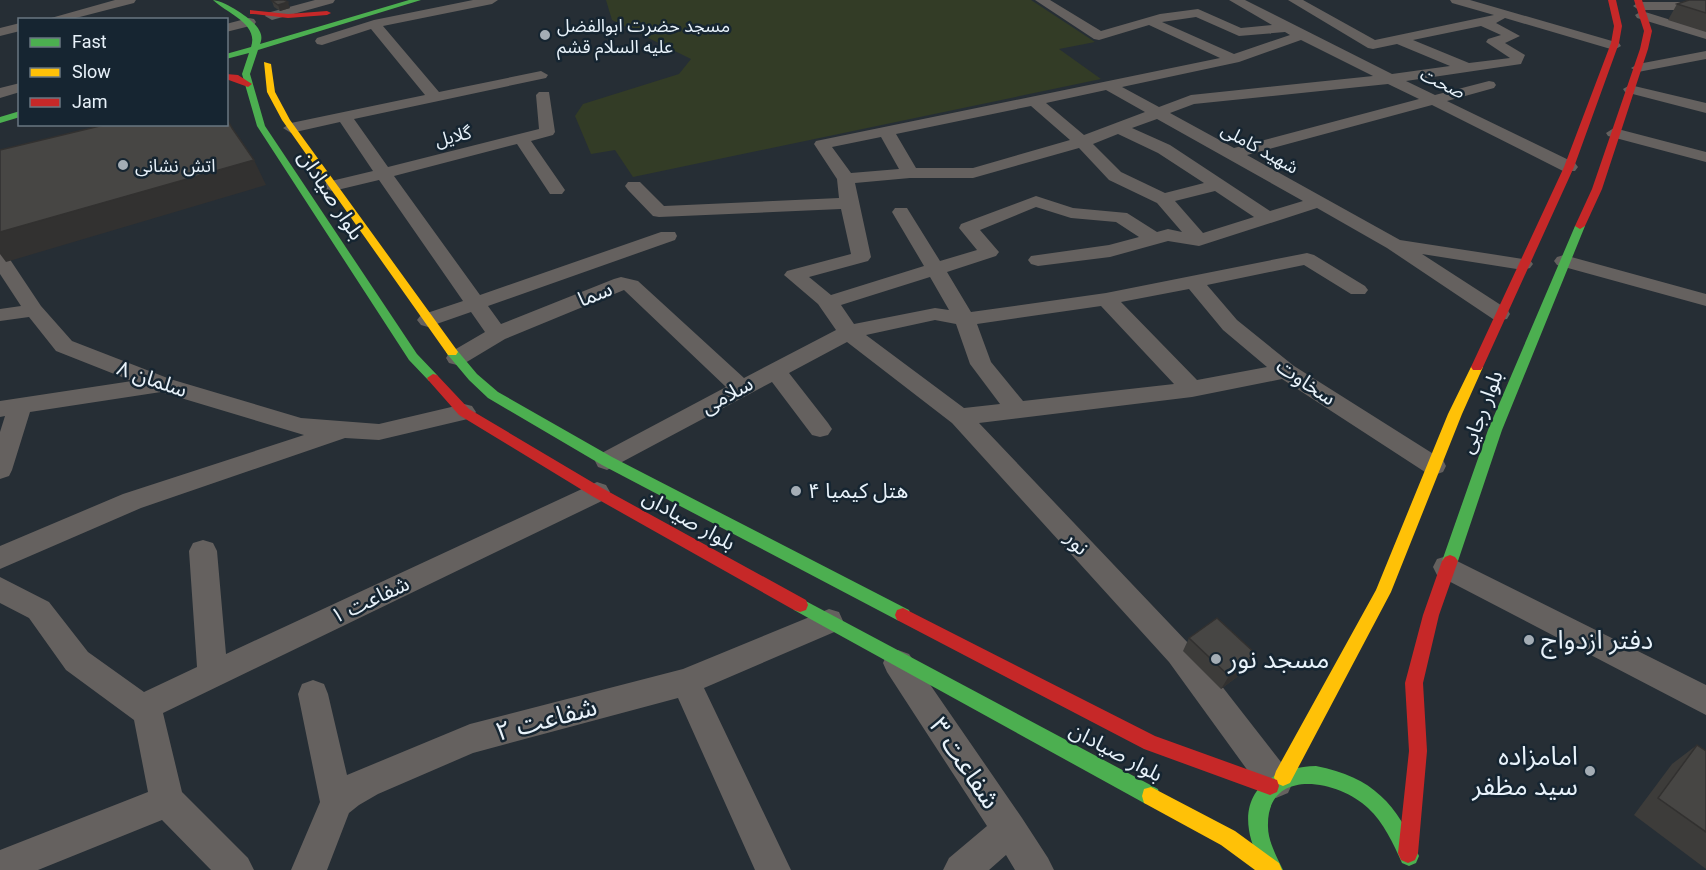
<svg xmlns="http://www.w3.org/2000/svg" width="1706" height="870" viewBox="0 0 1706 870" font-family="Roboto,'Noto Sans Arabic',sans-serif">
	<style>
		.green { fill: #333c26 }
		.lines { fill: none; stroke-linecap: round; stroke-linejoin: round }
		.street { fill: #65615f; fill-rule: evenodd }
		.fast { fill: #4caf50; fill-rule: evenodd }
		.slow { fill: #ffc107; fill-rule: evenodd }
		.jam { fill: #c62828; fill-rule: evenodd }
		.wall { fill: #3d3c3a }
		.shaded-wall { fill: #323130 }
		.building { fill: #474644; stroke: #323130; stroke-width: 1.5 }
		.poi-dot { fill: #a4adb5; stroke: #162531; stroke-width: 2 }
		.labels { text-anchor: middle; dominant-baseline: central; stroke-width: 5; stroke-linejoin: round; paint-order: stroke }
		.far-poi-label { font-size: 18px; fill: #e8f2fa; stroke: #162531; text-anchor: start }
		.far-street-label { font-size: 18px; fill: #e8f2fa; stroke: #162531 }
		.street-label { font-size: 21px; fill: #e8f2fa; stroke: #162531 }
		.poi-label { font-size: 21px; fill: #e8f2fa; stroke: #162531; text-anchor: start }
		.near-poi-label { font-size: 26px; fill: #e8f2fa; stroke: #162531; text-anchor: start }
		.near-street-label { font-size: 26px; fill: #e8f2fa; stroke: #162531 }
	</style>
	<rect width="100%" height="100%" fill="#262e35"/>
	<path class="green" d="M606 0H1031L1095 42 1059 49 1101 79 633 177 615 150 591 154 575 116 583 104 679 74 691 59 612 20Z"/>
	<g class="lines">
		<path class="street" d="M115 0H136L134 3 68 20H44Z
			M315 0H335L333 3 272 20 265 16 267 13Z
			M473 0H498L492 4 383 26 439 92 541 71 548 75 546 78 354 119 388 167 539 129 536 95 539 92H549L555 132 553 135 531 141 565 190 562 194H550L517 144 394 176 480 295 661 232H675L677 236 675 240 488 306 501 324 614 279 621 277 638 281 744 378 836 330 818 304 784 275 787 271 851 254 841 209 659 217 653 216 628 190 625 186 628 182H640L664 206 839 198 837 179 814 144 816 141 1220 58 1149 25 1099 40 1094 39 1035 0H1050L1101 31 1160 14 1198 9 1241 28 1272 25 1229 0H1245L1392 74 1450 66 1397 44 1373 49 1368 48 1288 0H1303L1375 40 1494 15 1452 3 1450 0H1470L1619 43 1621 46 1614 50 1505 18 1496 23 1520 36 1505 43 1525 55 1521 64 1406 81 1435 95 1489 81 1494 82 1496 85 1494 88 1447 101 1575 163 1578 167 1575 171H1563L1432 105 1247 155 1400 240 1530 260 1533 264 1530 268 1523 270 1422 254 1507 309 1510 314 1507 319 1500 320 1493 319 1387 248 1317 208 1199 246 1168 241 1110 257 1038 266 1031 264 1028 260 1031 256 1109 245 1139 237 1116 222 1071 218 1036 207 980 230 999 252 996 256 947 272 971 312 1106 293 1307 253 1314 255 1365 286 1368 290 1365 294H1351L1304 265 1207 285 1237 320 1294 366 1443 460 1446 466 1443 472 1434 475 1425 472 1282 379 1192 397 979 423 1189 644 1288 771 1293 782 1288 793 1276 798 1264 793 1169 662 952 423 847 342 789 373 828 423 832 429 828 435 820 437 812 435 772 382 607 470 598 467 595 461 598 455 726 387 624 290 505 339 465 363 457 365 449 363 446 358 449 353 485 332 471 312 428 327 421 325 417 320 421 315 463 301 379 180 333 191 327 190 324 186 327 182 373 171 340 122 291 133 283 128 291 123 425 95 371 29 322 45 317 44 315 41 317 38 374 20ZM1196 17 1239 36 1285 32 1290 35 1234 54 1162 22ZM1481 26 1501 35 1488 39 1486 42 1510 58 1469 63 1413 40ZM1301 40 1373 76 1191 95 1159 107 1122 87 1239 62ZM1388 84 1419 99 1234 148 1170 113 1194 104ZM1106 90 1145 112 1084 135 1046 103ZM1031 106 1070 140 973 168H916L896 134ZM1157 119 1303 201 1270 211 1170 145 1132 128ZM1118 134 1158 153 1204 183 1165 193 1121 172 1093 144ZM881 137 899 169 851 173 832 147ZM1079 148 1109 180 1157 203 1182 232 1168 229 1157 232 1127 213 1073 208 1036 196 961 224 959 228 977 250 940 261 907 208H895L892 212 924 266 831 295 809 277 868 261 871 257 855 183 910 178H973ZM1215 191 1254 217 1203 233 1175 201ZM930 277 949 310 935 308 854 324 841 305ZM1189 289 1223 330 1267 367 1197 380 1121 302ZM1101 306 1174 384 1023 401 991 362 977 324ZM935 320 956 324 970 364 1000 404 964 408 866 335Z
			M1698 0H1706V6L1689 10H1639L1633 6 1639 2H1689Z
			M1642 11 1706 31V39L1637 18 1635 15Z
			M249 18 254 19 256 22 254 25 226 32V24Z
			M20 23V31L0 36V28Z
			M1706 51V59L1638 72 1631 68 1638 64Z
			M20 83V92L0 98V88Z
			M1630 85 1706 103V113L1625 92 1623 89Z
			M1614 128 1706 152V162L1608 136 1606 133Z
			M0 253 7 255 41 306 72 341 170 379 301 418 379 424 464 404 472 406 476 412 472 418 379 440 345 438 141 508 0 569V546L123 494 304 435 161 392 30 412 12 470 9 476 0 479V432L5 416 0 417V401L132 381 56 351 29 317 0 321V309L21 306 0 274Z
			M1564 255 1706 294V306L1557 265 1554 261 1557 257Z
			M597 482 606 485 610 492 606 499 163 713 182 792 248 858 254 870H211L162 820 38 870H0V850L148 792 134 720 66 670 29 618 0 603V577L49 602 88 652 144 692 197 667 189 551 193 543 203 540 213 543 217 551 226 654Z
			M1447 556 1706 685V715L1437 575 1433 567 1437 559Z
			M829 609 839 612 843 621 839 630 704 688 791 870H755L678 698 473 753 378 794 359 805 349 813 327 870H291L320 802 298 694 302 684 313 680 324 684 328 694 347 775 470 724 683 669Z
			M898 650 909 654 1022 818 1048 858 1054 870H1015L1006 855 989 870H943L949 858 987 826 887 672 883 663 887 654Z"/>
		<path class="fast" d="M213 0C223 0 255 20 259 30 262 35 262 39 260 44L409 0H421L258 50 250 74 265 126 417 354 437 375 439 378 437 381H429L409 360 257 126 242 74 249 53 226 59V54L251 47C259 24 228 14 213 0Z
			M20 111V117L0 123V117Z
			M1580 223 1585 226 1502 430 1458 561 1455 565 1450 567 1445 565 1442 561 1488 430 1575 226Z
			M452 348 456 349 477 374 498 392 612 457 909 610 911 615 909 620 903 622 897 620 602 465 488 398 469 380 448 355 446 352Z
			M800 598 1158 789 1160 796 1158 803 1151 805 1144 803 794 610 792 605 794 600Z
			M1316 766C1373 777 1397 804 1419 856L1416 863 1409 866 1402 863C1393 843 1384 823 1368 808 1338 780 1266 766 1268 827 1268 841 1277 857 1283 870H1263C1258 857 1251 844 1249 830 1242 786 1278 767 1316 766Z"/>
		<path class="slow" d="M264 62 271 64 275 92 290 120 456 349 458 352 456 355H448L282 120 267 92Z
			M1477 363 1483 367 1462 414 1391 592 1290 783 1283 786 1276 783 1274 777 1276 771 1376 590 1448 414 1471 367Z
			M1151 787 1235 831 1279 863 1282 870H1255L1221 845 1144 803 1142 796 1144 789Z"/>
		<path class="jam" d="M1608 0H1616L1622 26 1619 43 1574 167 1483 367 1481 370H1473L1471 367 1564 167 1611 43 1614 26Z
			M1634 0H1642L1652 31 1648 49 1602 189 1585 226 1580 229 1575 226 1592 189 1640 49 1644 31Z
			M250 10 288 14 327 11 331 13 327 15 288 18 253 14H250Z
			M226 74 238 75 252 84 248 87 226 79Z
			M433 374 437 375 469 409 602 488 806 600 808 605 806 610 800 612 794 610 592 496 459 415 429 381 427 378Z
			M1450 555 1455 557 1458 561 1439 615 1423 683 1427 751 1418 853 1415 860 1408 863 1401 860 1398 853 1409 751 1405 683 1423 615 1442 561 1445 557Z
			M903 608 1155 736 1277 780 1279 786 1277 792 1270 795 1144 749 897 620 895 615 897 610Z"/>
	</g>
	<path class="wall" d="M1706 0V32L1668 20 1677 4Z
		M272 1 290 8 280 11 274 7Z
		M1189 638 1249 668 1221 689 1183 651Z
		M1697 745 1706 751V869L1634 815 1672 764Z"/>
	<path class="shaded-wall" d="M288 2 290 8 280 11 278 5Z
		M254 160 266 185 6 262 0 254V232Z
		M1257 655 1249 668 1221 689 1229 676Z"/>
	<path class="building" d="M278 0H284L288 2 278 5 272 1Z
		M1689 0H1706V13L1677 4Z
		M226 117 232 128 254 160 0 232V150L108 124H226Z
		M1217 618 1257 655 1229 676 1189 638Z
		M1697 745 1706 751V832L1658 798Z"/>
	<g class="poi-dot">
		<circle cx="545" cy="35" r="6"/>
		<circle cx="123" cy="165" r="6"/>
		<circle cx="796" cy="491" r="6"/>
		<circle cx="1529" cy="640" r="6"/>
		<circle cx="1216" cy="659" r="6"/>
		<circle cx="1590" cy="771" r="6"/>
	</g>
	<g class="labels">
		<g class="far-poi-label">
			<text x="557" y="25">مسجد حضرت ابوالفضل<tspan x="557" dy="21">علیه السلام قشم</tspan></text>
			<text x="135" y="165">اتش نشانى</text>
		</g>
		<g class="far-street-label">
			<text transform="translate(1443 83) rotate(26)">صحت</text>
			<text transform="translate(453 136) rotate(-14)">گلایل</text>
			<text transform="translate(1260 148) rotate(29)">شهید کاملی</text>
		</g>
		<g class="street-label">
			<text transform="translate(331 195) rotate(57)">بلوار صیادان</text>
			<text transform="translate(595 294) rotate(-22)">سما</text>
			<text transform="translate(152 379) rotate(19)">سلمان ۸</text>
			<text transform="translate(1306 382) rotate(34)">سخاوت</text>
			<text transform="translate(727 395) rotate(-29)">سلامی</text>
			<text transform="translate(1481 412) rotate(-69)">بلوار رجایی</text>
			<text transform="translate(689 520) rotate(29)">بلوار صیادان</text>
			<text transform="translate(1077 543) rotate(47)">نور</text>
			<text transform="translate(370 600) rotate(-25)">شفاعت ۱</text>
			<text transform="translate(1116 752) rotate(28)">بلوار صیادان</text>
		</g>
		<g class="poi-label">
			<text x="808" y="491">هتل کیمیا ۴</text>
		</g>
		<g class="near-poi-label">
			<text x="1541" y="640">دفتر ازدواج</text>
			<text x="1228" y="659">مسجد نور</text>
			<text x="1578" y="756" text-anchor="end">امامزاده<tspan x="1578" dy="30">سید مظفر</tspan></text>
		</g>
		<g class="near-street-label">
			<text transform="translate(546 719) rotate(-15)">شفاعت ۲</text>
			<text transform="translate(965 763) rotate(56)">شفاعت ۳</text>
		</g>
	</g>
	<rect x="18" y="18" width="210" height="108" fill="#162531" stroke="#6a7781" stroke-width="1.5"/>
	<rect x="30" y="38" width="30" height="9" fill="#4caf50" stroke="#6a7781" stroke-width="1.5"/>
	<text x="72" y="48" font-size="18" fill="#e8f2fa">Fast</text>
	<rect x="30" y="68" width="30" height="9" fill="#ffc107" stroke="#6a7781" stroke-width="1.5"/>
	<text x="72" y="78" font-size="18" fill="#e8f2fa">Slow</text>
	<rect x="30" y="98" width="30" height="9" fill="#c62828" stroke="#6a7781" stroke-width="1.5"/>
	<text x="72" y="108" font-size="18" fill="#e8f2fa">Jam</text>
</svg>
